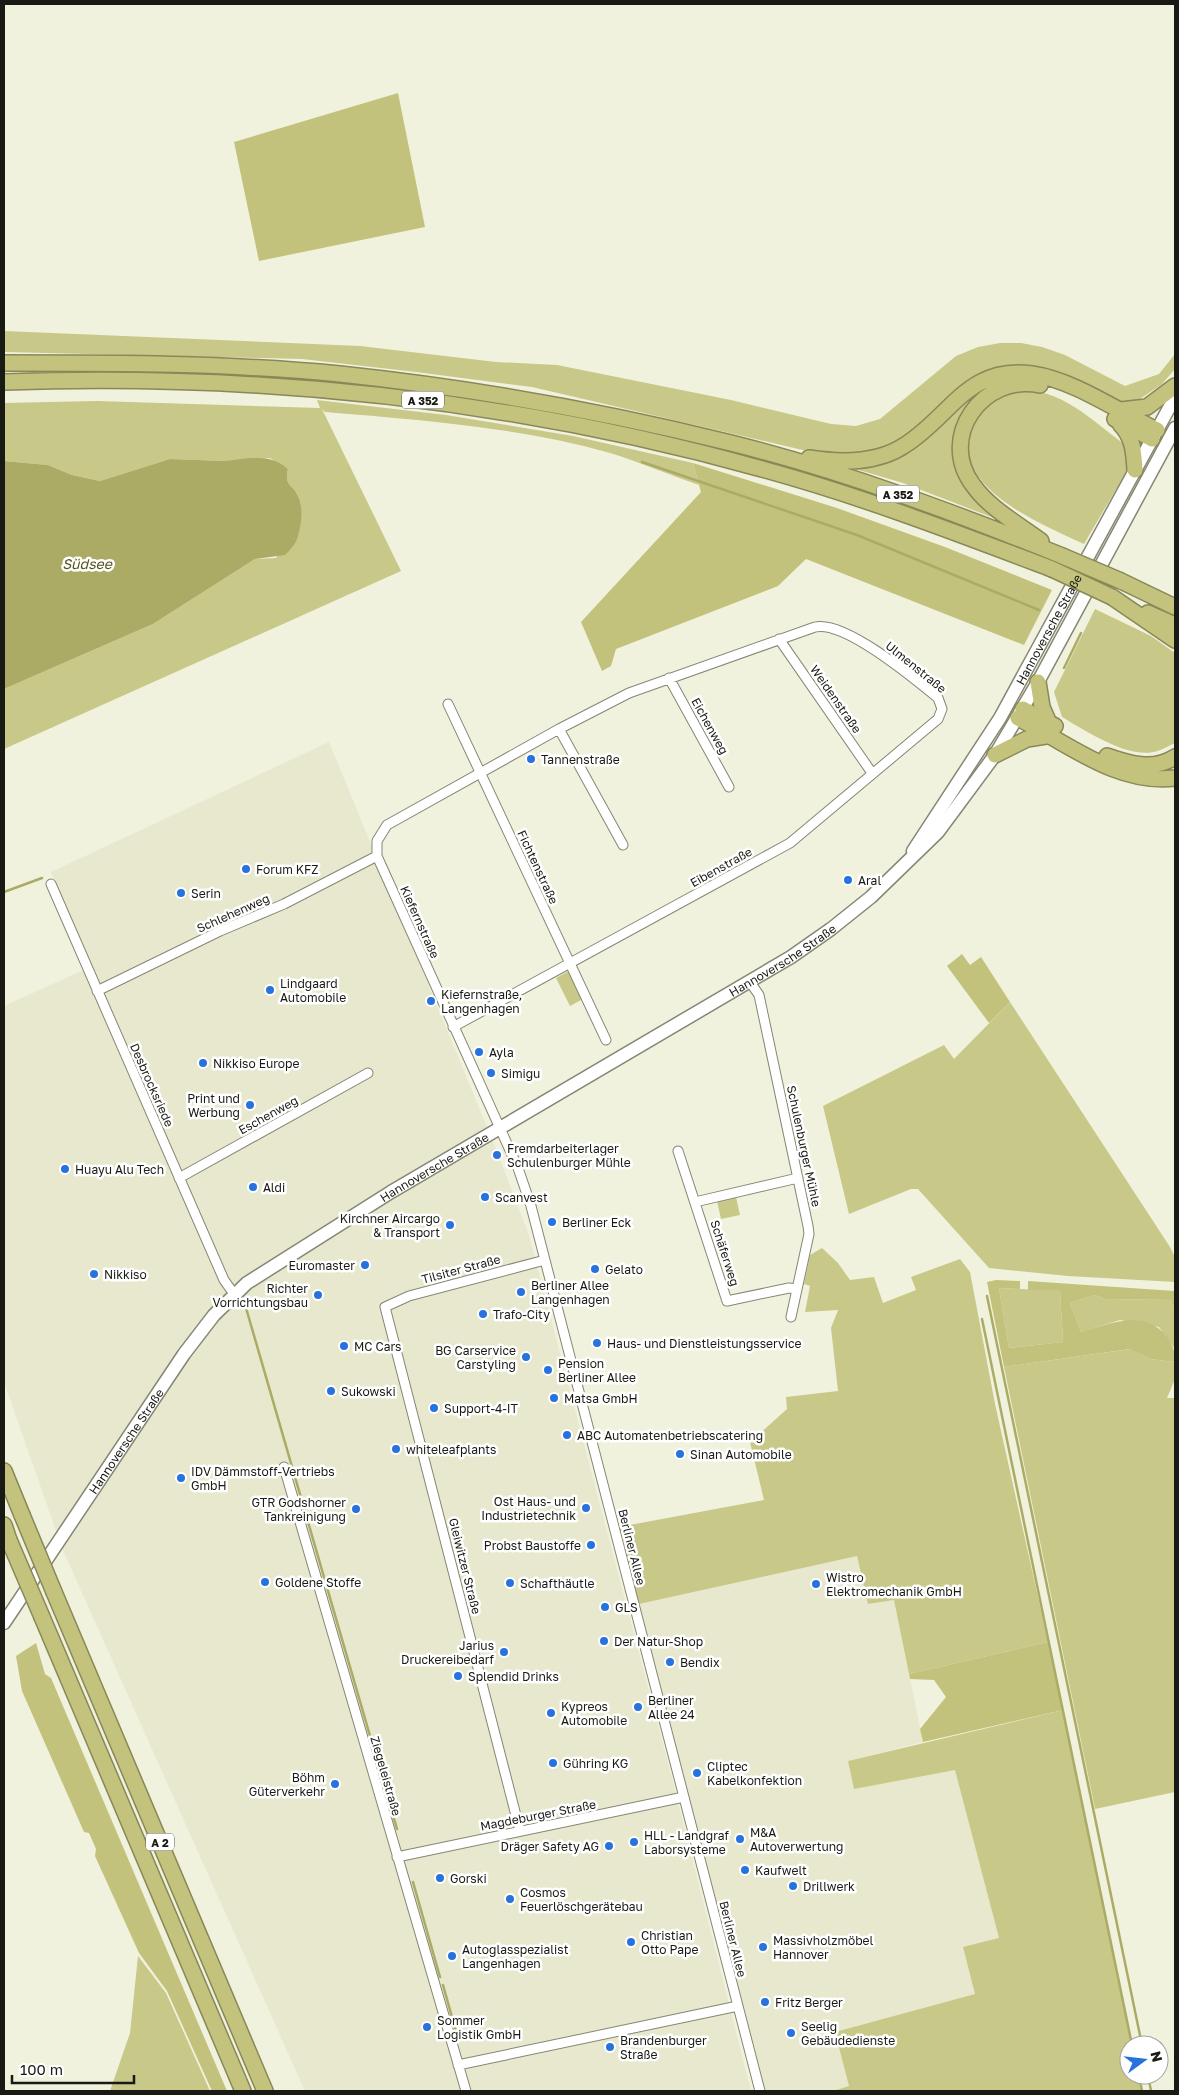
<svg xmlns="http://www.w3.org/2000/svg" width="1179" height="2095" viewBox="0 0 1179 2095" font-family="'Golos Text',sans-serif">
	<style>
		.built { fill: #e7e8cd }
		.green { fill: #c8c889 }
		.forest { fill: #c2c27c }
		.water { fill: #abab66 }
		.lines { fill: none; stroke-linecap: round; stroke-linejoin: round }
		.stream { stroke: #abab66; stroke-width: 2.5 }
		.street-casing { stroke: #858674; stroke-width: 11 }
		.secondary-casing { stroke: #858674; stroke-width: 15 }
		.highway-casing { stroke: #888858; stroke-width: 18 }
		.street { stroke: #fff; stroke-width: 9 }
		.secondary { stroke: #fff; stroke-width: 12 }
		.highway { stroke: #c3c37d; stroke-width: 15 }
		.highway-bridge-casing { stroke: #888858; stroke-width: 18; stroke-linecap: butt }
		.highway-bridge { stroke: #c3c37d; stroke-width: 15 }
		.poi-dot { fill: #2872de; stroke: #fff; stroke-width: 2 }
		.labels { text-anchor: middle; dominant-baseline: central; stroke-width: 5; stroke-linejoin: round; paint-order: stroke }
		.shield { fill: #fff; stroke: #5e5f5a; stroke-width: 1 }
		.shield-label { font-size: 11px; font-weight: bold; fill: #191a13 }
		.street-label { font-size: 12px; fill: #191a13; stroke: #fff }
		.poi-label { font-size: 12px; fill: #191a13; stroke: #fff; text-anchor: start }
		.water-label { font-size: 14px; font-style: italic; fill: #54531f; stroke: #fff }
	</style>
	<rect width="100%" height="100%" fill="#f1f2de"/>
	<path class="built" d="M329 742 498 1154 529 1235 672 1778 751 2091H305L62 1548 4 1382V1006L90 967 51 872Z
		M857 1556 868 1604 894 1600 923 1742 848 1761 854 1789 955 1769 999 1938 975 1994 835 2032 849 2086 833 2091H763L639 1604Z"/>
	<path class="green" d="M4 331 360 346 496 362 557 365 731 400 831 424 856 426 880 419 956 356 978 347 1000 343H1021L1042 347 1065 355 1125 386 1159 374 1175 354V369L1162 384 1128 407 1013 368 902 439C872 454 857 454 824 455L532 387 416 372 302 359 4 352Z
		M1014 376C1058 379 1093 401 1131 421L1129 424C1100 408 1066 383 1032 380 972 376 933 440 968 490 976 501 989 509 1000 517L999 520 903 483 852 468V465C879 462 903 454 923 436 955 408 968 382 1014 376Z
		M1016 389C1062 389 1089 418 1124 444L1128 469 1084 544C1047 527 955 490 970 436 978 406 990 402 1016 389Z
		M317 400 446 415 573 436 693 463 699 485C669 475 640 462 610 453 518 427 420 420 325 412L322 409 401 571 4 749V689L153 624 255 559 276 558C287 541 309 517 298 496 292 483 284 487 288 469L270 458 224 461 170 459 100 481 72 475 48 465 4 461V403L97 401 320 408Z
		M1095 609 1151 636 1175 653V743C1168 746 1161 751 1153 752 1127 758 1084 730 1062 717L1054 692Z
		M569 971 583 999 570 1006 556 978Z
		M1010 1002 1170 1247 1175 1257V1282L1068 1276 989 1268 918 1189H911L849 1214 823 1106 944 1045 954 1059Z
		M736 1197 740 1215 721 1219 717 1201Z
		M822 1248 838 1263 850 1280 874 1277 883 1303 916 1290 911 1277 960 1259 970 1272 995 1404 1048 1642 909 1674 894 1600 868 1604 857 1556 639 1604 619 1527 764 1500 749 1438 757 1436 787 1409 786 1397 838 1391 831 1328 838 1310 805 1312 810 1286 804 1284 810 1255Z
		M999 1288 1060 1291 1063 1342 1009 1348Z
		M1095 1295 1105 1299 1171 1300 1175 1313V1349L1159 1327 1120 1320 1081 1332 1070 1303Z
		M1131 1349 1150 1359 1175 1362V1379L1167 1398H1175V1792L1095 1809 1004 1367Z
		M1063 1710 1132 2045H1129V2075H1139L1142 2091H833L849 2086 835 2032 975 1994 963 1947 999 1938 955 1770 854 1789 848 1761Z
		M138 1956 166 1993 210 2091H110L130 2033Z"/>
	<path class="forest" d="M398 93 425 227 259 261 234 142Z
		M693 463 837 508 945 547 1052 590 1024 645 806 559 778 586 616 649 611 666 602 671 581 622 701 492Z
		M962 954 970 965 981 957 1010 1002 989 1023 947 966Z
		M996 1280 1020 1281V1289L999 1288 1009 1348 1063 1342 1060 1291 1028 1290V1281L1175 1291V1313L1171 1300 1105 1299 1095 1295 1070 1303 1081 1332C1109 1324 1145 1308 1167 1337 1173 1346 1175 1350 1175 1362L1150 1359 1130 1349 1004 1367 987 1282Z
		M1048 1642 1063 1710 923 1742 920 1729 946 1697 934 1680 910 1679 909 1674Z
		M36 1643 45 1674 51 1678 227 2091H212L167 1991 139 1953 95 1856 96 1849 89 1833 84 1832 22 1691 16 1656Z"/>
	<path class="water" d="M250 458C266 458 275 458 288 469 284 487 292 483 298 496 304 507 301 528 297 539 295 545 289 551 285 555L255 559 153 624 4 689V461L48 465 72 475 100 481 170 459 224 461Z"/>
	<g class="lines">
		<path class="stream" d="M642 462 857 535 1039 610
			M1064 668 1081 633
			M4 892 42 878
			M987 1296 1142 2045
			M246 1308 397 1829
			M982 1319 1132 2045
			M413 1882 440 1977
			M443 1985 457 2035
			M1139 2075 1142 2091
			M1148 2075 1151 2091"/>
		<defs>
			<path id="street" d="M779 639 872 773
				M669 678 729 787
				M448 704 606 1040
				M559 729 623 845
				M51 884 224 1280 234 1294
				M750 982 759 995 808 1226 809 1234 791 1317
				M97 991 220 931 284 904 377 856
				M453 1027 790 843 938 719 942 709 938 698C915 679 845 620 815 627L629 693 559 729 387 825 377 841V856L518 1168 531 1206 760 2091
				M678 1151 727 1301 789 1288 797 1289
				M179 1178 368 1073
				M695 1202 798 1178
				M284 1467 466 2091
				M520 1831 385 1307 409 1296 545 1260
				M397 1857 684 1797
				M458 2065 738 2006"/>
			<g id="secondary">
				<path id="s1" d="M913 851 1000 718 1175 397"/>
				<path id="s2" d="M4 1623 184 1354 214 1315 247 1283 391 1192 791 957 831 929 871 897 938 832 995 755 1038 682 1175 428"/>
			</g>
			<path id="highway" d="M4 363C116 363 229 363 340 374 472 388 603 411 731 443 843 471 953 512 1060 555
				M4 382C260 373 515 400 762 469 861 496 957 533 1052 569
				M1040 385C983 373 937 437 973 485 989 508 1018 524 1041 541
				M1121 410 1147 407 1175 386
				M1115 419 1152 439
				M1120 424C1133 437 1134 452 1135 470
				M809 458C841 463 877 464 905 445 951 416 968 365 1032 374 1074 380 1119 412 1157 430
				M1121 581 1175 607
				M1112 597 1175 640
				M1148 613 1175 625
				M1038 682 1042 707 1049 723
				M1023 709 1055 726
				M1018 718C1067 743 1117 785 1175 778
				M995 755 1027 739 1052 735
				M1107 756C1130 764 1153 771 1175 757
				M4 1471 22 1515
				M4 1525 9 1540
				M54 1592 265 2091
				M42 1617 243 2091"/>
		</defs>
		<use href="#street" class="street-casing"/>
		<use href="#secondary" class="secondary-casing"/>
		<use href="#highway" class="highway-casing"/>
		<use href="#street" class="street"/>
		<use href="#secondary" class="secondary"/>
		<use href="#highway" class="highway"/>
		<defs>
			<path id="highway-bridge" d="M1060 555 1121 581
				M1052 569 1112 597
				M22 1515 54 1592
				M9 1540 42 1617"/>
		</defs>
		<use href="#highway-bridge" class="highway-bridge-casing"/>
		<use href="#highway-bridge" class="highway-bridge"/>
	</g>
	<g class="poi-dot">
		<circle cx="531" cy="759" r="5"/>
		<circle cx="246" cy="869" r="5"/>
		<circle cx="848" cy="880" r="5"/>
		<circle cx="181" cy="893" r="5"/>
		<circle cx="270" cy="990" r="5"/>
		<circle cx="431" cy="1001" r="5"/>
		<circle cx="479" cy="1052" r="5"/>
		<circle cx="203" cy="1063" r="5"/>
		<circle cx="491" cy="1073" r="5"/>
		<circle cx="250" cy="1105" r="5"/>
		<circle cx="497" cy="1155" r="5"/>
		<circle cx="65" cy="1169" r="5"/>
		<circle cx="253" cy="1187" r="5"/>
		<circle cx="485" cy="1197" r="5"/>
		<circle cx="552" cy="1222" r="5"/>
		<circle cx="450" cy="1225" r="5"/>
		<circle cx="365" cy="1265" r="5"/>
		<circle cx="595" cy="1269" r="5"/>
		<circle cx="94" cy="1274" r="5"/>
		<circle cx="521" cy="1292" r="5"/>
		<circle cx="318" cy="1295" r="5"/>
		<circle cx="483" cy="1314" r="5"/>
		<circle cx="597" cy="1343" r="5"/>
		<circle cx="344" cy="1346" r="5"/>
		<circle cx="526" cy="1357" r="5"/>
		<circle cx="548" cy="1370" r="5"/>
		<circle cx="331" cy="1391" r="5"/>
		<circle cx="554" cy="1398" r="5"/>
		<circle cx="434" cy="1408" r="5"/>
		<circle cx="567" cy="1435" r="5"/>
		<circle cx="396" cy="1449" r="5"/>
		<circle cx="680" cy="1454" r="5"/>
		<circle cx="181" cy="1478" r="5"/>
		<circle cx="586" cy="1508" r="5"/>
		<circle cx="356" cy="1509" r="5"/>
		<circle cx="591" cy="1545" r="5"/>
		<circle cx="265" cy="1582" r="5"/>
		<circle cx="510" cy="1583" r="5"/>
		<circle cx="816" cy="1584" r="5"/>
		<circle cx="605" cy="1607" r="5"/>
		<circle cx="604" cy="1641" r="5"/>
		<circle cx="504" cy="1652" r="5"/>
		<circle cx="670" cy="1662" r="5"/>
		<circle cx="458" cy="1676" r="5"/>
		<circle cx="638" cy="1707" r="5"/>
		<circle cx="551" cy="1713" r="5"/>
		<circle cx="553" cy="1763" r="5"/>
		<circle cx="697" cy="1773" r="5"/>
		<circle cx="335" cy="1784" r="5"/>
		<circle cx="740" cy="1839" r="5"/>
		<circle cx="634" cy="1842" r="5"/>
		<circle cx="609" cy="1846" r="5"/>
		<circle cx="745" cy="1870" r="5"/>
		<circle cx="440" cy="1878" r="5"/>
		<circle cx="793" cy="1886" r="5"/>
		<circle cx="510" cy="1899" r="5"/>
		<circle cx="631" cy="1942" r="5"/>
		<circle cx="763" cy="1947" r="5"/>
		<circle cx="452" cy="1956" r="5"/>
		<circle cx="765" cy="2002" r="5"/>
		<circle cx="427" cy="2027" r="5"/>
		<circle cx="791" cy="2033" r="5"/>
		<circle cx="610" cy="2047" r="5"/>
	</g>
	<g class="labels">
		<g class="shield">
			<rect x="402" y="391.5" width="42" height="17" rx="4"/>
			<rect x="877" y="485.5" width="42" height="17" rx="4"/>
			<rect x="146" y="1833.5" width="28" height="17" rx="4"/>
		</g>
		<g class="shield-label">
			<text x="423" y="400">A 352</text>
			<text x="898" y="494">A 352</text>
			<text x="160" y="1842">A 2</text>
		</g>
		<g class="street-label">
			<text stroke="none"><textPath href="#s1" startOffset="260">Hannoversche Straße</textPath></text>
			<text transform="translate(916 667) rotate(39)">Ulmenstraße</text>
			<text transform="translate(836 699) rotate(55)">Weidenstraße</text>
			<text transform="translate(710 726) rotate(61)">Eichenweg</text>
			<text transform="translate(538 867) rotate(65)">Fichtenstraße</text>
			<text transform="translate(721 867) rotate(-29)">Eibenstraße</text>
			<text transform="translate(233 913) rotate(-24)">Schlehenweg</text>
			<text transform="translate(420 922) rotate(66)">Kiefernstraße</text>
			<text stroke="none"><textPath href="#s2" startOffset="1044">Hannoversche Straße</textPath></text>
			<text transform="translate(152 1085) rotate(66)">Desbrocksriede</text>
			<text transform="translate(268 1115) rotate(-29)">Eschenweg</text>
			<text transform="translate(804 1146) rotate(78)">Schulenburger Mühle</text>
			<text stroke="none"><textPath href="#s2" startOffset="639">Hannoversche Straße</textPath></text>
			<text transform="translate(725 1253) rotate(72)">Schäferweg</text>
			<text transform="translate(461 1269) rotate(-15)">Tilsiter Straße</text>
			<text stroke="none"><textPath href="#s2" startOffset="219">Hannoversche Straße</textPath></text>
			<text transform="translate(632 1547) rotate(76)">Berliner Allee</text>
			<text transform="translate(465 1566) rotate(76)">Gleiwitzer Straße</text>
			<text transform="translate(386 1776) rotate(74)">Ziegeleistraße</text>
			<text transform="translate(538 1815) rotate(-11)">Magdeburger Straße</text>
			<text transform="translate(733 1939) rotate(76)">Berliner Allee</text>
		</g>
		<g class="poi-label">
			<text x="541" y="759">Tannenstraße</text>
			<text x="256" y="869">Forum KFZ</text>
			<text x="858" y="880">Aral</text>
			<text x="191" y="893">Serin</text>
			<text x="280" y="983">Lindgaard<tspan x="280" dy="14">Automobile</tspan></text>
			<text x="441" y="994">Kiefernstraße,<tspan x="441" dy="14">Langenhagen</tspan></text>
			<text x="489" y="1052">Ayla</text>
			<text x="213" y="1063">Nikkiso Europe</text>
			<text x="501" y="1073">Simigu</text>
			<text x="240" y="1098" text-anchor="end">Print und<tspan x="240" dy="14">Werbung</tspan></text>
			<text x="507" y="1148">Fremdarbeiterlager<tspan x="507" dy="14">Schulenburger Mühle</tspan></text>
			<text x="75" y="1169">Huayu Alu Tech</text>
			<text x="263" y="1187">Aldi</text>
			<text x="495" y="1197">Scanvest</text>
			<text x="440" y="1218" text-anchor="end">Kirchner Aircargo<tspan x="440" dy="14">&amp; Transport</tspan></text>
			<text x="562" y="1222">Berliner Eck</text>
			<text x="355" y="1265" text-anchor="end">Euromaster</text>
			<text x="605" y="1269">Gelato</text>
			<text x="104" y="1274">Nikkiso</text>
			<text x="531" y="1285">Berliner Allee<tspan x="531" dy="14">Langenhagen</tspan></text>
			<text x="308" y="1288" text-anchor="end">Richter<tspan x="308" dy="14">Vorrichtungsbau</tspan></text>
			<text x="493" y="1314">Trafo-City</text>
			<text x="607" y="1343">Haus- und Dienstleistungsservice</text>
			<text x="354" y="1346">MC Cars</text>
			<text x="516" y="1350" text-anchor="end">BG Carservice<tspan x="516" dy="14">Carstyling</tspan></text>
			<text x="558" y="1363">Pension<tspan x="558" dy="14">Berliner Allee</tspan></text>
			<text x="341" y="1391">Sukowski</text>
			<text x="564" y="1398">Matsa GmbH</text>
			<text x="444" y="1408">Support-4-IT</text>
			<text x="577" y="1435">ABC Automatenbetriebscatering</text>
			<text x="406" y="1449">whiteleafplants</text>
			<text x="690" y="1454">Sinan Automobile</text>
			<text x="191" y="1471">IDV Dämmstoff-Vertriebs<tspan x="191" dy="14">GmbH</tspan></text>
			<text x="576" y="1501" text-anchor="end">Ost Haus- und<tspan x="576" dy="14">Industrietechnik</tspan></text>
			<text x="346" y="1502" text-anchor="end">GTR Godshorner<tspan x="346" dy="14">Tankreinigung</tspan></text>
			<text x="581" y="1545" text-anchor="end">Probst Baustoffe</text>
			<text x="826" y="1577">Wistro<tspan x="826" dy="14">Elektromechanik GmbH</tspan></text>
			<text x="275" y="1582">Goldene Stoffe</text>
			<text x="520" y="1583">Schafthäutle</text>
			<text x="615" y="1607">GLS</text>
			<text x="614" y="1641">Der Natur-Shop</text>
			<text x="494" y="1645" text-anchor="end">Jarius<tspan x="494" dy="14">Druckereibedarf</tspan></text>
			<text x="680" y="1662">Bendix</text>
			<text x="468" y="1676">Splendid Drinks</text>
			<text x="648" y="1700">Berliner<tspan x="648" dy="14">Allee 24</tspan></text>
			<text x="561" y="1706">Kypreos<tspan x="561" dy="14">Automobile</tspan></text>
			<text x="563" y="1763">Gühring KG</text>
			<text x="707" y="1766">Cliptec<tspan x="707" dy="14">Kabelkonfektion</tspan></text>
			<text x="325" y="1777" text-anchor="end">Böhm<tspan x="325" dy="14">Güterverkehr</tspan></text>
			<text x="750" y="1832">M&amp;A<tspan x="750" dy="14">Autoverwertung</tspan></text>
			<text x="644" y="1835">HLL - Landgraf<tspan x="644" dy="14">Laborsysteme</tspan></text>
			<text x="599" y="1846" text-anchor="end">Dräger Safety AG</text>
			<text x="755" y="1870">Kaufwelt</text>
			<text x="450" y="1878">Gorski</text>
			<text x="803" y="1886">Drillwerk</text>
			<text x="520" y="1892">Cosmos<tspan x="520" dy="14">Feuerlöschgerätebau</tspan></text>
			<text x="641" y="1935">Christian<tspan x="641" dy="14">Otto Pape</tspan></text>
			<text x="773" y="1940">Massivholzmöbel<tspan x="773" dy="14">Hannover</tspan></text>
			<text x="462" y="1949">Autoglasspezialist<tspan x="462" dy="14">Langenhagen</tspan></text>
			<text x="775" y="2002">Fritz Berger</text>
			<text x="437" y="2020">Sommer<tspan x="437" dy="14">Logistik GmbH</tspan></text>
			<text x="801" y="2026">Seelig<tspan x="801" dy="14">Gebäudedienste</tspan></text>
			<text x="620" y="2040">Brandenburger<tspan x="620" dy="14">Straße</tspan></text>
		</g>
		<g class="water-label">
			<text x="87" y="563">Südsee</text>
		</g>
	</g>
	<rect width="1179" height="2095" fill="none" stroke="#191a13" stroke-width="10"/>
	<g transform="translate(1144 2060) rotate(75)"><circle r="24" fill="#ffffff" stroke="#a3a3a1"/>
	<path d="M0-4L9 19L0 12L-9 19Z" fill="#2872de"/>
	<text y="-8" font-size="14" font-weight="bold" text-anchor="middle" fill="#191a13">N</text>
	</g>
	<path d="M12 2075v8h122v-8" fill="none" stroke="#191a13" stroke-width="2.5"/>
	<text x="20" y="2075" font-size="15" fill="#191a13" stroke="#ffffff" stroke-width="4" paint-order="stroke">100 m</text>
</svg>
